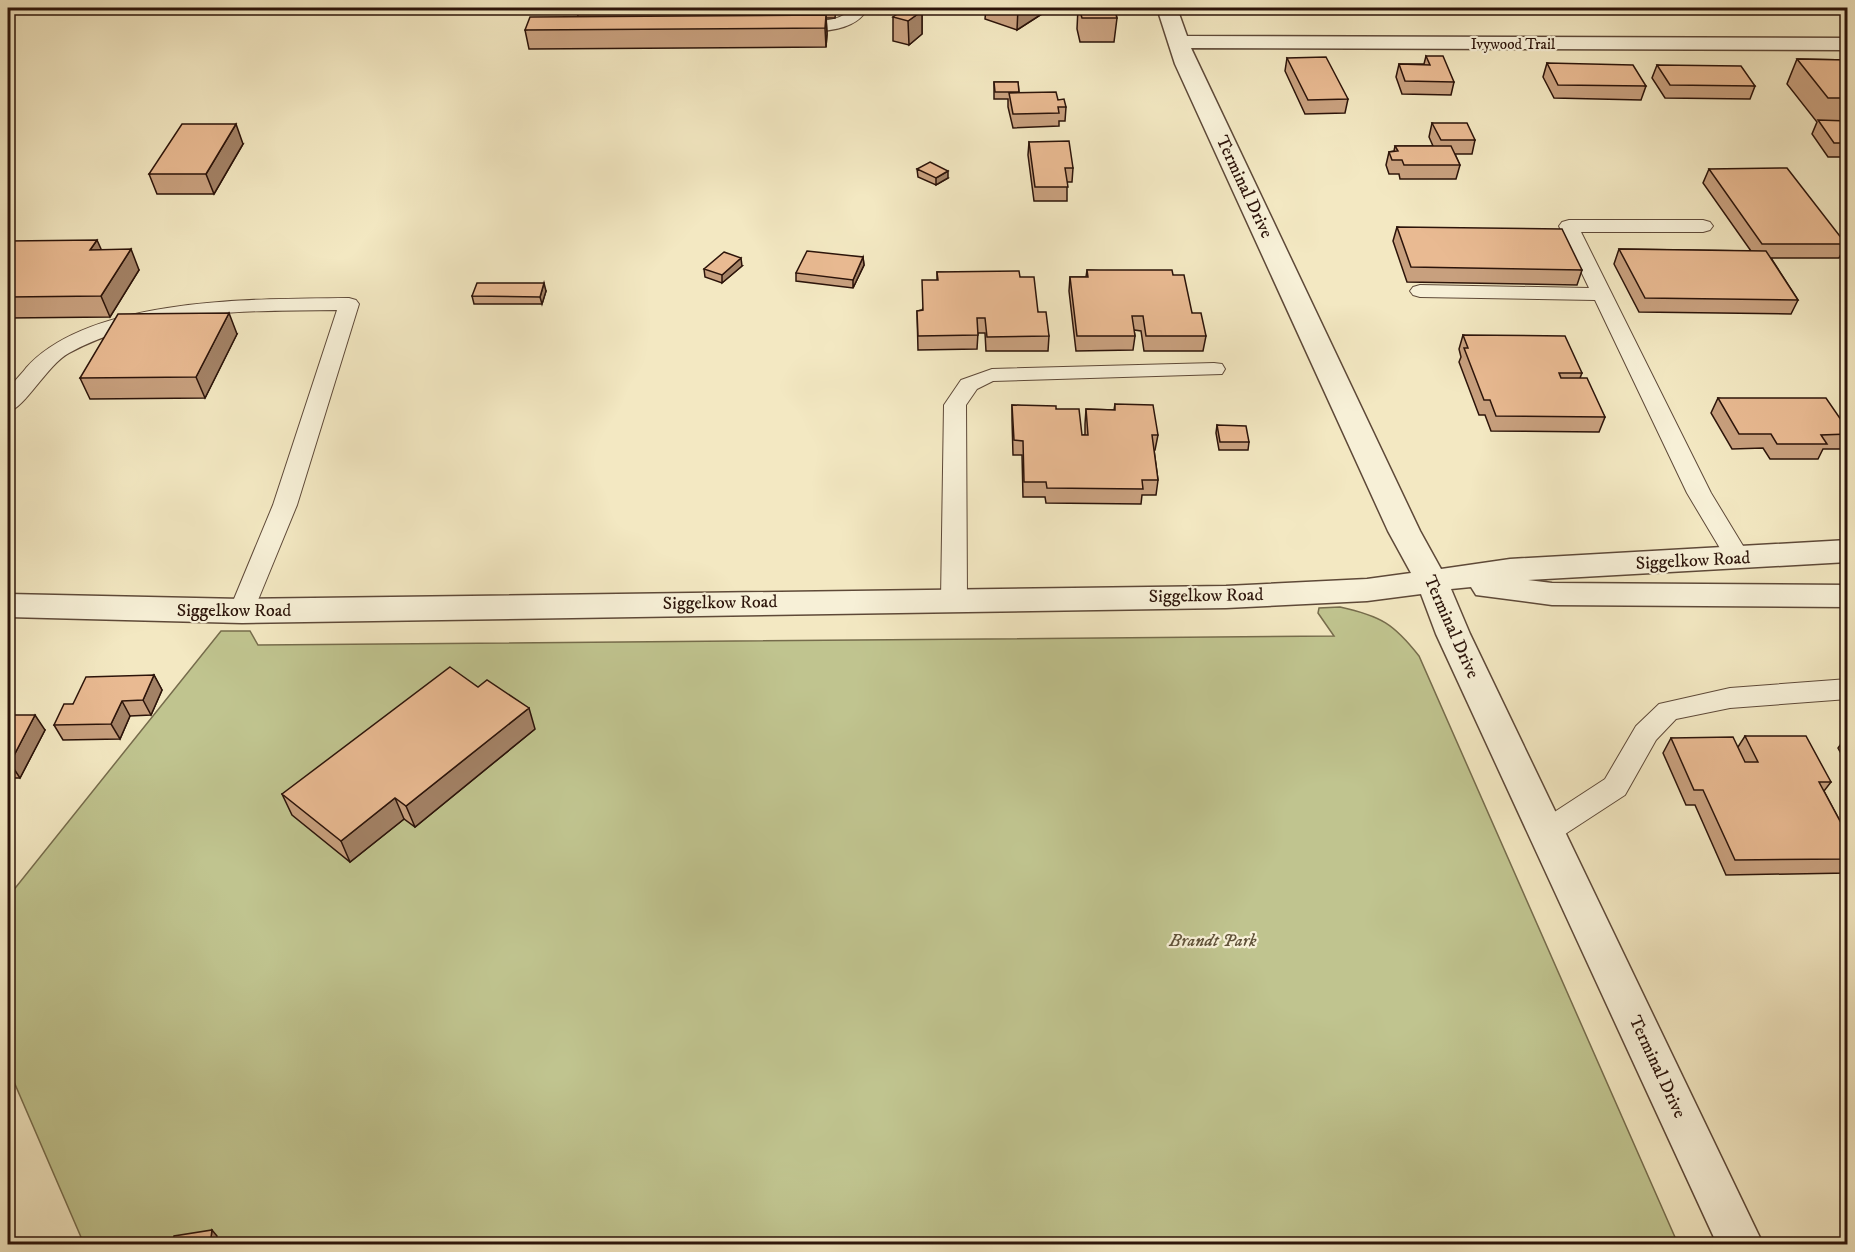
<svg xmlns="http://www.w3.org/2000/svg" width="1855" height="1252" viewBox="0 0 1855 1252" font-family="'IM FELL DW Pica',serif">
	<style>
		.green { fill: #c0c48f; stroke: #766c4c; stroke-width: 1.5 }
		.lines { fill: none; stroke-linecap: round; stroke-linejoin: round }
		.lane-casing { stroke: #5e4938; stroke-width: 2 }
		.street-casing { stroke: #5e4938; stroke-width: 3 }
		.lane { fill: #f7f0d7; fill-rule: evenodd }
		.street { fill: #f7f0d7; fill-rule: evenodd }
		.wall { fill: #c8a07e; stroke: #2c140a; stroke-width: 1.5 }
		.shaded-wall { fill: #a38266; stroke: #2c140a; stroke-width: 1.5 }
		.building { fill: #e9ba92; stroke: #2c140a; stroke-width: 1.5 }
		.labels { text-anchor: middle; dominant-baseline: central; stroke-width: 4.5; stroke-linejoin: round; paint-order: stroke }
		.far-street-label { font-size: 15px; fill: #2c140a; stroke: #f7f0d7 }
		.street-label { font-size: 18px; fill: #2c140a; stroke: #f7f0d7 }
		.park-label { font-size: 18px; font-style: italic; fill: #605239; stroke: #f7f0d7 }
	</style>
	<rect width="100%" height="100%" fill="#f3e8c2"/>
	<filter id="stains"><feTurbulence type="fractalNoise" baseFrequency=".00333" numOctaves="4"/><feColorMatrix values="0 0 0 0 .2 0 0 0 0 .09 0 0 0 0 .02 0 0 0 .5 -.17"/></filter>
	<radialGradient id="worn" r=".72"><stop offset=".6" stop-color="#630" stop-opacity="0"/><stop offset="1" stop-color="#630" stop-opacity=".3"/></radialGradient>
	<path class="green" d="M1340 607C1381 616 1394 624 1419 656L1678 1244H84L8 1068V897L221 631H250L258 645 1334 636 1318 613 1319 608Z"/>
	<g class="lines">
		<defs>
			<path id="lane" d="M853 8H869C864 15 858 21 851 24 838 31 794 37 785 26 797 13 831 31 853 8Z
				M1569 220H1703L1710 222 1713 226 1710 230 1703 232H1581L1711 493 1751 559 1748 565 1739 567 1730 565 1687 493 1595 300 1420 297 1413 295 1410 291 1413 287 1420 285 1589 288 1559 226 1562 222Z
				M349 298 356 300 359 304 297 505 251 617 242 620 233 617 229 611 273 505 337 310C246 311 151 309 69 353 47 365 25 408 8 412 8 406 7 399 8 393 9 385 21 375 26 368 90 296 259 299 349 298Z
				M1214 363 1222 364 1225 369 1222 374 993 381 977 389 966 405 967 599 963 605 954 608 945 605 941 599 944 405 961 380 992 369Z
				M1848 679V699L1730 708 1676 719 1656 740 1625 795 1556 840 1546 844 1536 840 1532 832 1536 824 1605 779 1636 726 1659 704 1730 688Z"/>
			<path id="street" d="M1157 8H1177L1187 36 1848 38V50L1191 48 1420 531 1441 569 1510 559 1848 540V562L1528 580 1552 583 1848 585V607L1552 605 1476 595 1471 587 1451 589 1470 634 1763 1244H1717L1436 634 1421 594 1367 601 1226 608 242 623 8 617V594L242 599 1226 586 1367 579 1411 573 1388 531 1175 64Z"/>
		</defs>
		<use href="#lane" class="lane-casing"/>
		<use href="#street" class="street-casing"/>
		<use href="#lane" class="lane"/>
		<use href="#street" class="street"/>
	</g>
	<path class="wall" d="M577 8H836L835 18H826L827 34 826 47 529 49 525 30 578 17Z
		M986 8H1048V10L1017 30 985 19Z
		M1078 8H1114L1117 18 1114 42H1080L1077 29Z
		M1303 8H1346L1345 10 1304 11Z
		M1477 8H1522V9L1478 10Z
		M1632 8H1691L1689 11H1634Z
		M1827 8H1848V11H1830Z
		M922 11V34L909 45 893 41V17Z
		M1426 56 1454 82 1451 95 1402 94 1396 77 1399 64H1424Z
		M1287 58 1348 99 1345 113 1305 114 1285 71Z
		M1797 59 1848 60V157H1828L1812 134 1817 122 1787 84Z
		M1547 63 1646 86 1641 100 1554 98 1543 77Z
		M1657 65 1755 86 1750 99 1665 98 1652 78Z
		M994 82H1018L1019 93 1058 100 1066 107 1065 121H1059V126L1013 128 1008 107V99H994Z
		M1432 123 1475 140 1472 154H1455L1460 165 1456 179H1400L1399 174H1389L1386 165 1389 152 1394 151 1395 146H1433L1429 137Z
		M1029 142 1073 168 1072 182H1067V201H1034L1028 155Z
		M243 144 214 194H157L149 174Z
		M917 169 948 178 936 185 918 177Z
		M1709 169 1846 244 1839 258H1771L1798 300 1791 314 1639 312 1614 264 1619 249 1751 251 1703 183Z
		M1397 227 1582 270 1577 285 1407 282 1393 241Z
		M8 241 101 250 139 270 110 317 8 318Z
		M863 257 864 265 853 288 796 281V273Z
		M742 266 722 283 705 277 704 269Z
		M1087 270 1173 275 1192 313 1206 336 1203 351H1144L1141 331 1134 330 1135 336 1133 350 1076 351 1069 291 1070 277H1086Z
		M937 272 1020 277 1038 312 1049 336 1048 351H986L985 333H978L977 349 918 350 917 311 922 310 937 280Z
		M546 291 542 304H474L472 296Z
		M237 334 205 398 90 399 80 378Z
		M1463 335 1582 373 1580 378 1605 417 1599 432 1491 431 1485 415H1479L1459 362 1461 357 1459 349Z
		M1718 398 1848 430V440L1842 449H1823L1818 459H1770L1763 448 1732 449 1711 413Z
		M1115 404 1158 435 1155 450H1154L1158 480 1156 495H1142L1141 504 1046 503 1045 497H1023L1022 455H1013L1012 420V405L1056 409 1082 435H1085V424L1086 409 1114 410Z
		M1217 425 1249 442 1248 450H1219L1216 433Z
		M154 675 162 690 151 715 130 716 120 739 63 740 54 725 73 704Z
		M8 715 45 730 20 778H8Z
		M535 729 415 827 404 819 350 862 292 815 282 794Z
		M1848 734V766L1838 748Z
		M1745 736 1831 782 1824 791 1848 836V873L1726 875 1695 805H1686L1663 753 1671 738 1738 747Z"/>
	<path class="shaded-wall" d="M1018 8H1048V10L1017 30Z
		M922 11V34L909 45 908 21Z
		M826 15 827 34 826 47 825 28Z
		M236 124 243 144 214 194 206 174Z
		M948 171V178L936 185V178Z
		M97 240 106 260 90 250Z
		M131 249 139 270 110 317 101 296Z
		M863 257 864 265 853 288V280Z
		M741 258 742 266 722 283V275Z
		M544 283 546 291 542 304 540 297Z
		M229 313 237 334 205 398 196 377Z
		M154 675 162 690 151 715 143 700Z
		M122 701 130 716 120 739 111 724Z
		M529 708 535 729 415 827 406 806Z
		M35 715 45 730 20 778 10 763Z
		M395 798 404 819 350 862 341 841Z
		M212 1230 217 1236 216 1245H210Z"/>
	<path class="building" d="M906 8H910L922 11 908 21 893 17Z
		M1079 8H1114L1117 18H1082Z
		M826 15 825 28 525 30 530 17Z
		M1426 56H1443L1454 82 1405 81 1399 64 1430 65Z
		M1326 57 1348 99 1308 100 1287 58Z
		M1797 59 1848 60V98H1828Z
		M1547 63 1633 65 1646 86 1558 85Z
		M1657 65 1741 66 1755 86 1670 85Z
		M994 82H1018L1019 92H995Z
		M1056 92 1058 100 1064 99 1066 107H1058L1059 113 1013 114 1009 93Z
		M1818 120 1848 121V143H1834Z
		M1432 123H1467L1475 140H1441Z
		M182 124H236L206 174H149Z
		M1069 141 1073 168H1065L1068 187H1035L1029 142Z
		M1395 146H1451L1460 165H1404L1402 160H1392L1389 152 1398 151Z
		M930 162 948 171 936 178 917 169Z
		M1787 168 1846 244H1762L1709 169Z
		M1397 227 1562 229 1582 270 1411 267Z
		M97 240 90 250 131 249 101 296 8 297V241Z
		M1619 249 1766 251 1798 300 1645 298Z
		M807 251 863 257 853 280 796 273Z
		M724 252 741 258 722 275 704 269Z
		M1087 270H1172L1173 275H1184L1192 313H1201L1206 336H1146L1143 316H1132L1135 336H1077L1070 277H1088Z
		M1019 271 1020 277H1034L1038 312H1046L1049 336 987 337 985 318H977L978 335 918 336 917 311 923 310 922 280H938L937 272Z
		M477 283H544L540 297 472 296Z
		M229 313 196 377 80 378 118 314Z
		M1463 335 1565 336 1582 373H1559L1561 378H1587L1605 417 1496 416 1490 400H1484L1464 348H1468Z
		M1718 398H1826L1848 430V434L1821 435 1827 444H1777L1771 434H1739Z
		M1115 404 1153 405 1158 435H1152L1158 480H1142L1143 489 1047 488 1046 482H1024L1023 441 1014 440 1012 405 1056 406V409H1079L1082 435H1088L1086 409 1115 410Z
		M1217 425 1246 426 1249 442H1220Z
		M450 667 478 687 487 680 529 708 406 806 395 798 341 841 282 794Z
		M154 675 143 700 122 701 111 724 54 725 64 704H73L86 677Z
		M8 715H35L10 763H8Z
		M1745 736H1806L1831 782H1819L1848 836V859L1735 860 1703 790H1694L1671 738 1733 737 1745 762H1758Z
		M212 1230 210 1245H172L174 1236Z"/>
	<g class="labels">
		<g class="far-street-label">
			<text x="1513" y="44">Ivywood Trail</text>
		</g>
		<g class="street-label">
			<text transform="translate(1244 187) rotate(65)">Terminal Drive</text>
			<text transform="translate(1693 561) rotate(-3)">Siggelkow Road</text>
			<text transform="translate(1206 596) rotate(-1)">Siggelkow Road</text>
			<text transform="translate(720 603) rotate(-1)">Siggelkow Road</text>
			<text x="234" y="611">Siggelkow Road</text>
			<text transform="translate(1451 627) rotate(66)">Terminal Drive</text>
			<text transform="translate(1657 1067) rotate(65)">Terminal Drive</text>
		</g>
		<g class="park-label">
			<text x="1213" y="941">Brandt Park</text>
		</g>
	</g>
	<rect width="1855" height="1252" fill="none" stroke="#f3e8c2" stroke-width="30"/>
	<rect x="9" y="9" width="1837" height="1234" fill="none" stroke="#2c140a" stroke-width="3"/>
	<rect x="15" y="15" width="1825" height="1222" fill="none" stroke="#2c140a" stroke-width="1.5"/>
	<rect width="100%" height="100%" filter="url(#stains)"/>
	<rect width="100%" height="100%" fill="url(#worn)"/>
</svg>
